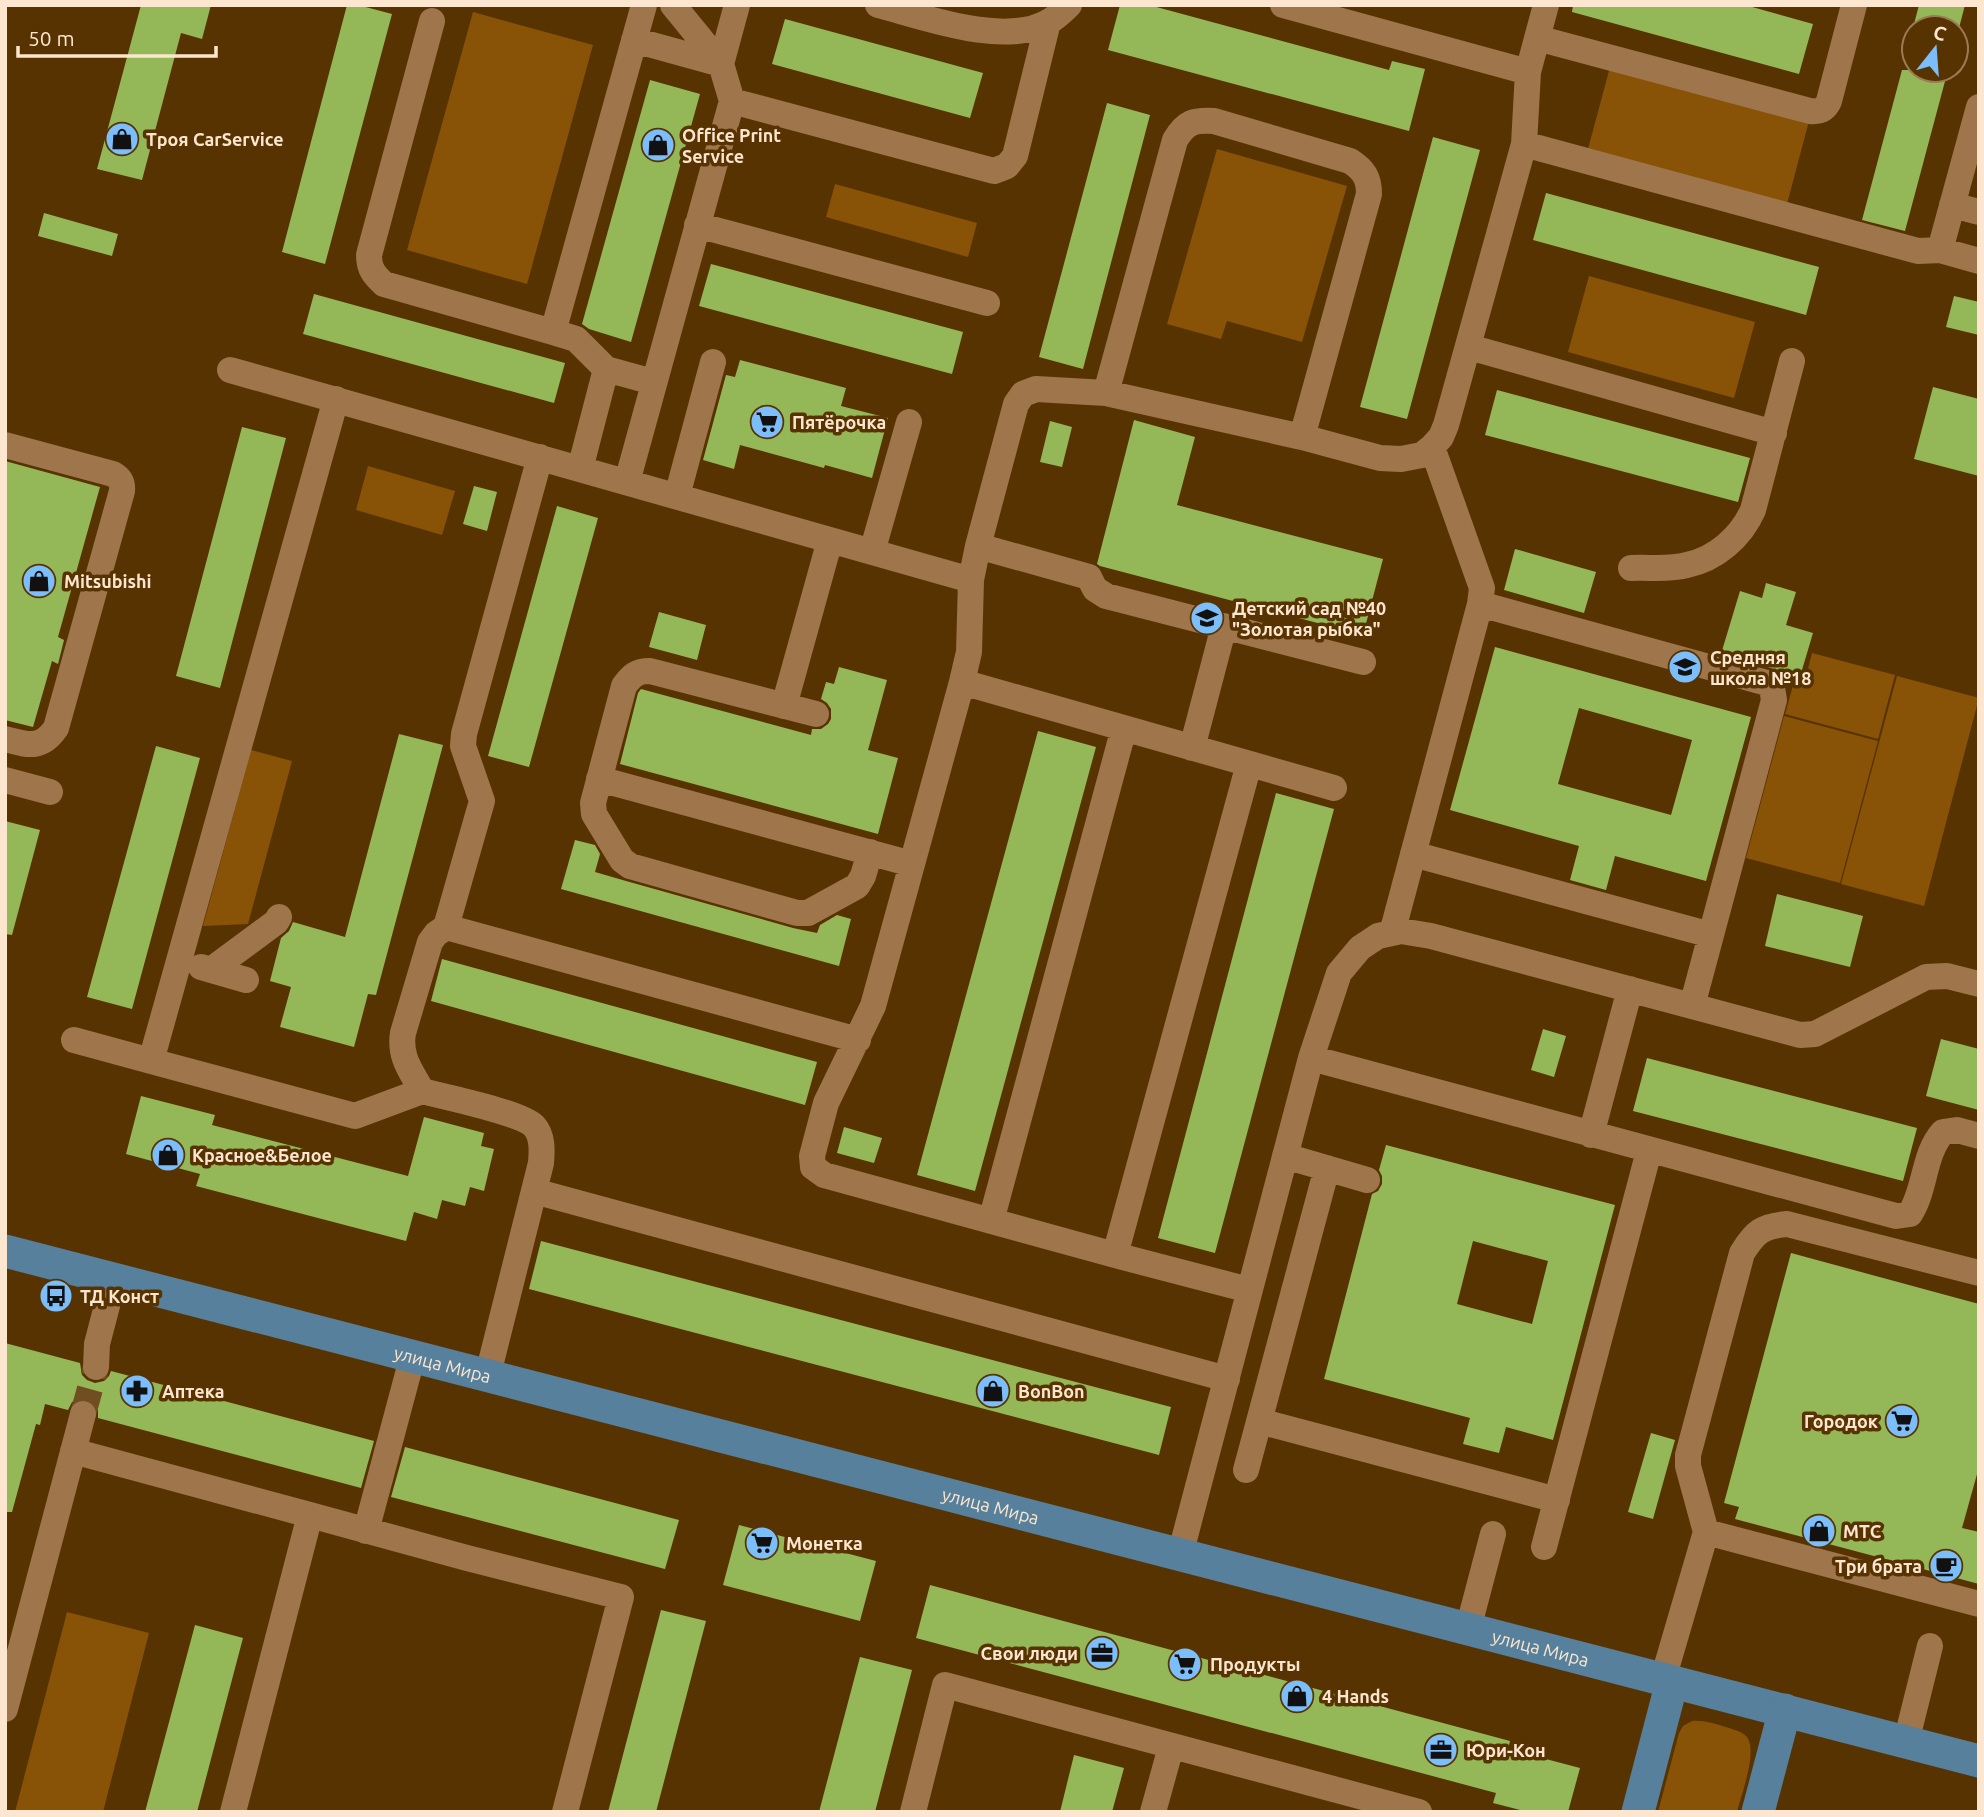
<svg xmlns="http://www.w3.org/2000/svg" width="1984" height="1817" viewBox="0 0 1984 1817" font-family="Ubuntu,sans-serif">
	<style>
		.green { fill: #885207 }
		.building { fill: #94b857; fill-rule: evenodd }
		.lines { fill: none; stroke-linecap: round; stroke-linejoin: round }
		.minor-tunnel { stroke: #714e21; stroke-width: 26; stroke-dasharray: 26 13; stroke-linecap: butt }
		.minor { stroke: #9f754b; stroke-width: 26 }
		.major { stroke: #56809b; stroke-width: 33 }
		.labels { text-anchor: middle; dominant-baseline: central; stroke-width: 7; stroke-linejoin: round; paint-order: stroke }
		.poi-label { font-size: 18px; font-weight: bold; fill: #fde6cf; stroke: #583302; text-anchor: start }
		.street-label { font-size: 18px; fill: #fde6cf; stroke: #583302 }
	</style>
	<rect width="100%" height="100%" fill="#583302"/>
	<path class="green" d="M473 12 593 45 527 284 407 250Z
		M1610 67 1809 121 1787 204 1588 149Z
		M1217 149 1347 186 1302 342 1227 321 1221 339 1167 324Z
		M835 184 977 223 968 257 826 217Z
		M1589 276 1755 322 1734 398 1568 352Z
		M368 466 455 491 442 535 356 510Z
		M1812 653 1895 675 1878 739 1785 714 1794 682 1804 684Z
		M1897 676 1979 698 1924 906 1841 884Z
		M1784 716 1878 741 1840 883 1746 858Z
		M251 750 292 761 248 924 203 926Z
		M67 1612 149 1633 103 1812H15Z
		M1692 1721C1704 1720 1715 1724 1726 1727 1732 1729 1741 1731 1746 1736 1759 1749 1741 1795 1737 1812H1658L1679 1733 1683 1726Z"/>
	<path class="building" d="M141 5H211L202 39 181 33 142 180 97 169Z
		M347 5H358L392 14 325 264 282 252Z
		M1120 5H1149L1389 70 1392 61 1425 69 1409 131 1108 50Z
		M1573 5H1745L1813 24 1799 74 1572 12Z
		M1919 5H1965L1959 28H1913Z
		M785 19 983 73 970 118 772 64Z
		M1902 70H1948L1905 231 1862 220Z
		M650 80 700 94 631 342 589 329 582 324Z
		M1107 103 1150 115 1083 369 1039 357Z
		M1433 137 1480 150 1407 419 1360 407Z
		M1546 193 1819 267 1806 315 1533 240Z
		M44 213 118 234 112 256 38 236Z
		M711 264 963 332 952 374 699 306Z
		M314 294 565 363 554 403 303 334Z
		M1954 296 1979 302V335L1946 327Z
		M740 360 846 388 841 406 888 418 872 478 825 465 824 468 740 445 734 469 703 460 726 375 735 377Z
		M1933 387 1979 399V476L1914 459Z
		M1497 390 1750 458 1738 502 1485 435Z
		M1134 420 1195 437 1177 505 1383 559 1363 635 1100 566 1097 564Z
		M1050 421 1072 427 1062 467 1040 462Z
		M242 427 286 438 220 688 176 676Z
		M5 461 100 487 58 637 64 640 58 664 52 661 33 727 5 720Z
		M474 486 497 492 487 531 463 524Z
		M557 506 598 518 529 767 488 756Z
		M1515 549 1596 572 1584 613 1504 590Z
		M1766 583 1796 592 1786 625 1813 633 1799 680 1781 675 1771 668 1721 654 1740 591 1762 598Z
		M659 612 706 625 697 660 649 647Z
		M1495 647 1751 717 1706 881 1615 856 1606 890 1570 880 1579 846 1450 810ZM1579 708 1692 740 1671 815 1558 784Z
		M839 667 887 680 868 750 898 758 878 834 620 764 638 693 641 689 811 735 812 729H821L828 724 831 719V709L827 703 821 699 826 682 834 684Z
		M1038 731 1096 747 975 1191 917 1175Z
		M399 734 443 745 376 995 368 994 354 1047 280 1027 291 987 270 981 281 938 289 931 293 922 345 937Z
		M156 746 200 758 132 1009 87 997Z
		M1276 793 1334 809 1215 1253 1158 1238Z
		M5 821 40 830 12 935 5 934Z
		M575 840 595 845 600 854 595 872 626 881 793 928 817 933 820 925 837 915 851 919 839 966 561 889Z
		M1777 894 1863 916 1850 967 1765 946Z
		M442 959 817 1062 805 1105 431 1001Z
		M1543 1029 1566 1036 1554 1077 1531 1070Z
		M1941 1039 1979 1049V1110L1926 1096Z
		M1647 1058 1917 1128 1903 1181 1633 1111Z
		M141 1096 215 1115 212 1125 408 1176 424 1117 484 1133 481 1146 494 1149 484 1191 470 1187 465 1206 442 1200 437 1219 414 1212 406 1241 196 1186 200 1174 126 1154Z
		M844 1127 882 1138 874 1163 837 1153Z
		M1386 1145 1615 1205 1553 1440 1506 1427 1499 1453 1463 1444 1470 1418 1324 1379 1372 1194 1378 1191 1382 1184V1176L1379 1170ZM1473 1241 1548 1261 1532 1324 1457 1304Z
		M541 1241 1171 1407 1159 1455 529 1289Z
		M1791 1253 1979 1304V1467L1962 1528 1979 1532V1584L1735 1519 1739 1507 1724 1503Z
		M5 1343 80 1363 82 1375 87 1380 95 1383 104 1381 109 1376 111 1371 374 1441 361 1488 98 1418V1411L95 1403 88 1399H80L72 1402 68 1410 45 1404 40 1425 36 1424 12 1512H5Z
		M1651 1433 1675 1440 1653 1519 1628 1512Z
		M405 1447 679 1520 665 1569 391 1497Z
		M739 1525 876 1561 860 1621 723 1585Z
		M930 1585 1510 1741 1508 1749 1580 1768 1568 1812H1528L1493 1803 1496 1793 916 1638Z
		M661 1610 706 1621 656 1812H608Z
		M195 1625 243 1638 197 1812H145Z
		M860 1657 912 1670 875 1812H819Z
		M1074 1755 1124 1768 1112 1812H1060Z"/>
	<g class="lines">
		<path class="minor-tunnel" d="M83 1414 96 1367"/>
		<path class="minor" d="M878 5C924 17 1004 47 1048 22 1056 18 1063 11 1069 5
			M1283 5 1528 72
			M432 21 369 255C369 269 374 275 384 284L553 332
			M1537 38 1810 111C1820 112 1825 110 1829 101L1854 5
			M634 40 721 64 737 5
			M732 101 994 171 1007 166 1015 156 1048 22
			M1524 144 1918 251 1940 250 1979 261
			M1952 205 1979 212
			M697 225 987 303
			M1940 250 1979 107
			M1469 347 1774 433
			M606 369 653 382
			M230 370 971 580
			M1106 393 1175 140C1186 122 1193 120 1214 121L1350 161C1364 170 1369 178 1369 194L1302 437
			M336 399 151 1061 355 1116 422 1091
			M5 445 113 474C120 478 123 482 122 491L56 728C41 750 28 745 5 739
			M1432 447 1482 588 1480 604 1767 683 1772 688 1774 700 1692 1006
			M580 469 606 369 576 339 553 332 644 5
			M627 482 732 101 721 64 673 5
			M677 496 713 362
			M978 546 1089 577 1095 589 1106 596 1363 662
			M872 552 909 422
			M1631 568C1649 567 1670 570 1687 565 1716 559 1741 537 1753 510L1792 361
			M962 682 1334 788
			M784 706 830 540
			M816 714 650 671C637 671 632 675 624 686L593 803 594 814 622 860 630 866 797 913H808L857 886 863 876 870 852
			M1192 748 1224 626
			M599 779 912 864
			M5 780 50 792
			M1413 854 1711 935
			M446 927 858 1040
			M1392 933 1480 604
			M201 967 246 980
			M211 970 276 922 279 917
			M74 1040 151 1061
			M1311 1058 1896 1216 1910 1214C1926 1189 1923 1154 1943 1132L1957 1130 1979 1136
			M1591 1135 1630 989
			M1285 1156 1367 1180
			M534 1191 1227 1379
			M991 1221 1124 728
			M1115 1255 1249 764
			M1249 1290 1115 1255 824 1175 813 1167 812 1156 826 1103 873 1006 962 682 969 652 971 580 978 546 1016 404 1023 394 1036 389 1106 393 1302 437 1380 458 1401 459 1422 455 1432 447 1441 437 1446 425 1524 144 1528 72 1546 5
			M96 1367 97 1344 114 1279
			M488 1374 541 1163C542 1151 543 1136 534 1126 519 1112 445 1097 422 1091 411 1071 399 1057 403 1033L430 942 436 934 446 927 482 801 463 746 464 734 540 457
			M1259 1421 1557 1500
			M73 1451 310 1515
			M1246 1470 1327 1168
			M366 1531 413 1355
			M1706 1532 1979 1604
			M1544 1547 1649 1151
			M1180 1555 1311 1058 1339 973 1360 948 1378 936 1401 931 1431 936 1800 1035 1815 1034 1926 977 1947 976 1979 984
			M1468 1629 1493 1534
			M1663 1679 1706 1532 1688 1466V1455L1742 1253C1755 1232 1762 1226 1787 1224L1979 1273
			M5 1709 83 1414
			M1906 1742 1930 1646
			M233 1812 310 1515 467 1558 621 1597 565 1812
			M913 1812 945 1685 1419 1812
			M1153 1812 1171 1747"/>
		<g class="major">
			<path id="s1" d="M5 1251 1979 1761"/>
			<path d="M1638 1812 1672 1682"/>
			<path d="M1758 1812 1785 1710"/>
		</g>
	</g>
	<defs>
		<symbol id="shop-disc" viewBox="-11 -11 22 22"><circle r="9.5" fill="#7cbef9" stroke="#583302"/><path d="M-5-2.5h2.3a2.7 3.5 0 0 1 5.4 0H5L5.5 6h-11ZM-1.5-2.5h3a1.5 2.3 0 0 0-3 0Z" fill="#111"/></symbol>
		<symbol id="supermarket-disc" viewBox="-11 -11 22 22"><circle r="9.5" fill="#7cbef9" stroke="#583302"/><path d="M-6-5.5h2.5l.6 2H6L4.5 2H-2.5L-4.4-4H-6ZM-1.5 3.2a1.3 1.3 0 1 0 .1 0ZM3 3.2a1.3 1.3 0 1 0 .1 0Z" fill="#111"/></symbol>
		<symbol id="school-disc" viewBox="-11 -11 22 22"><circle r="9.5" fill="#7cbef9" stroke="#583302"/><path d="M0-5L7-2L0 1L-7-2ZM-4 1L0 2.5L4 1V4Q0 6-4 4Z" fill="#111"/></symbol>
		<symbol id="bus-disc" viewBox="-11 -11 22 22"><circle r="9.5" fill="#7cbef9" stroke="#583302"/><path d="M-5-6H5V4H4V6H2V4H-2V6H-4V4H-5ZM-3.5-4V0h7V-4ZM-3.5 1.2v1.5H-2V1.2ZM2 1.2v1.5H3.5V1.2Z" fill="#111"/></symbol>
		<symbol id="pharmacy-disc" viewBox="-11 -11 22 22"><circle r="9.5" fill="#7cbef9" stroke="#583302"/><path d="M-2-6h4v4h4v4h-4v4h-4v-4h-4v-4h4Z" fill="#111"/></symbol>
		<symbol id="cafe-disc" viewBox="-11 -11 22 22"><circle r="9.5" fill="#7cbef9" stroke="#583302"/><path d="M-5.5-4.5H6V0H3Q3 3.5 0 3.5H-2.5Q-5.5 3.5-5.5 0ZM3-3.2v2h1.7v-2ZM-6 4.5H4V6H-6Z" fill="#111"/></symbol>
		<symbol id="office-disc" viewBox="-11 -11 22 22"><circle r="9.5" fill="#7cbef9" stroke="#583302"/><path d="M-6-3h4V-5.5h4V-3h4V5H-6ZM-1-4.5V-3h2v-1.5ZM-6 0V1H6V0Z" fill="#111"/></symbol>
	</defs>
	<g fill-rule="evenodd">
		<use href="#shop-disc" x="103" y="120" width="38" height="38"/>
		<use href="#shop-disc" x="639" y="126" width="38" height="38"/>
		<use href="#supermarket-disc" x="748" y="403" width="38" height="38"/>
		<use href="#shop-disc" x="20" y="562" width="38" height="38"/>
		<use href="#school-disc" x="1188" y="599" width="38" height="38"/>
		<use href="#school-disc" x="1666" y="648" width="38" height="38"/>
		<use href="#shop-disc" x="149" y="1136" width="38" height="38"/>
		<use href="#bus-disc" x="37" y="1277" width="38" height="38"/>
		<use href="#pharmacy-disc" x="118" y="1372" width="38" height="38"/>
		<use href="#shop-disc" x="974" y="1372" width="38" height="38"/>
		<use href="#supermarket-disc" x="1883" y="1402" width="38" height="38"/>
		<use href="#shop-disc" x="1800" y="1512" width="38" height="38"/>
		<use href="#supermarket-disc" x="743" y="1524" width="38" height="38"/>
		<use href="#cafe-disc" x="1927" y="1547" width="38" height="38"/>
		<use href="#office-disc" x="1083" y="1634" width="38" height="38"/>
		<use href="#supermarket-disc" x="1166" y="1645" width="38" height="38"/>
		<use href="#shop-disc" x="1278" y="1677" width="38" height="38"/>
		<use href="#office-disc" x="1422" y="1731" width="38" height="38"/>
	</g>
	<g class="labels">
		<g class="poi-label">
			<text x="682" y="135">Office Print<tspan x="682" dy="21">Service</tspan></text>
			<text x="146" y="139">Троя CarService</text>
			<text x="792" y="422">Пятёрочка</text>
			<text x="64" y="581">Mitsubishi</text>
			<text x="1232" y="608">Детский сад №40<tspan x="1232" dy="21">"Золотая рыбка"</tspan></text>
			<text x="1710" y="657">Средняя<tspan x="1710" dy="21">школа №18</tspan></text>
			<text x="192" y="1155">Красное&amp;Белое</text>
			<text x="80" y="1296">ТД Конст</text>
			<text x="162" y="1391">Аптека</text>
			<text x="1018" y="1391">BonBon</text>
			<text x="1878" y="1421" text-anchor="end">Городок</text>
			<text x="1843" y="1531">МТС</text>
			<text x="786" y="1543">Монетка</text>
			<text x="1922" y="1566" text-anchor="end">Три брата</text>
			<text x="1078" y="1653" text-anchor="end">Свои люди</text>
			<text x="1210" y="1664">Продукты</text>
			<text x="1322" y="1696">4 Hands</text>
			<text x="1466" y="1750">Юри-Кон</text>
		</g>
		<g class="street-label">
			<text stroke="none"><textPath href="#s1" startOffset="452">улица Мира</textPath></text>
			<text stroke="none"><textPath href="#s1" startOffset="1018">улица Мира</textPath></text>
			<text stroke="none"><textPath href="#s1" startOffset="1586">улица Мира</textPath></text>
		</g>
	</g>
	<rect width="1984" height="1817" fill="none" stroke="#fde6cf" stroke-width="14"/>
	<g transform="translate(1935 49) rotate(17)"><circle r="33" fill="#583302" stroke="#9a7b54" stroke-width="2"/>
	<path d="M0-5L12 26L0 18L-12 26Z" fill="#7cbef9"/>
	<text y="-10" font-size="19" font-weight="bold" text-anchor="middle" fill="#fde6cf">С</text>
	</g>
	<path d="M18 46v10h198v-10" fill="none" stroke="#fde6cf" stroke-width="3.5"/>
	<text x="28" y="46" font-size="21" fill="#fde6cf" stroke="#583302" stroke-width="5" paint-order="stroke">50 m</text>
</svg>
